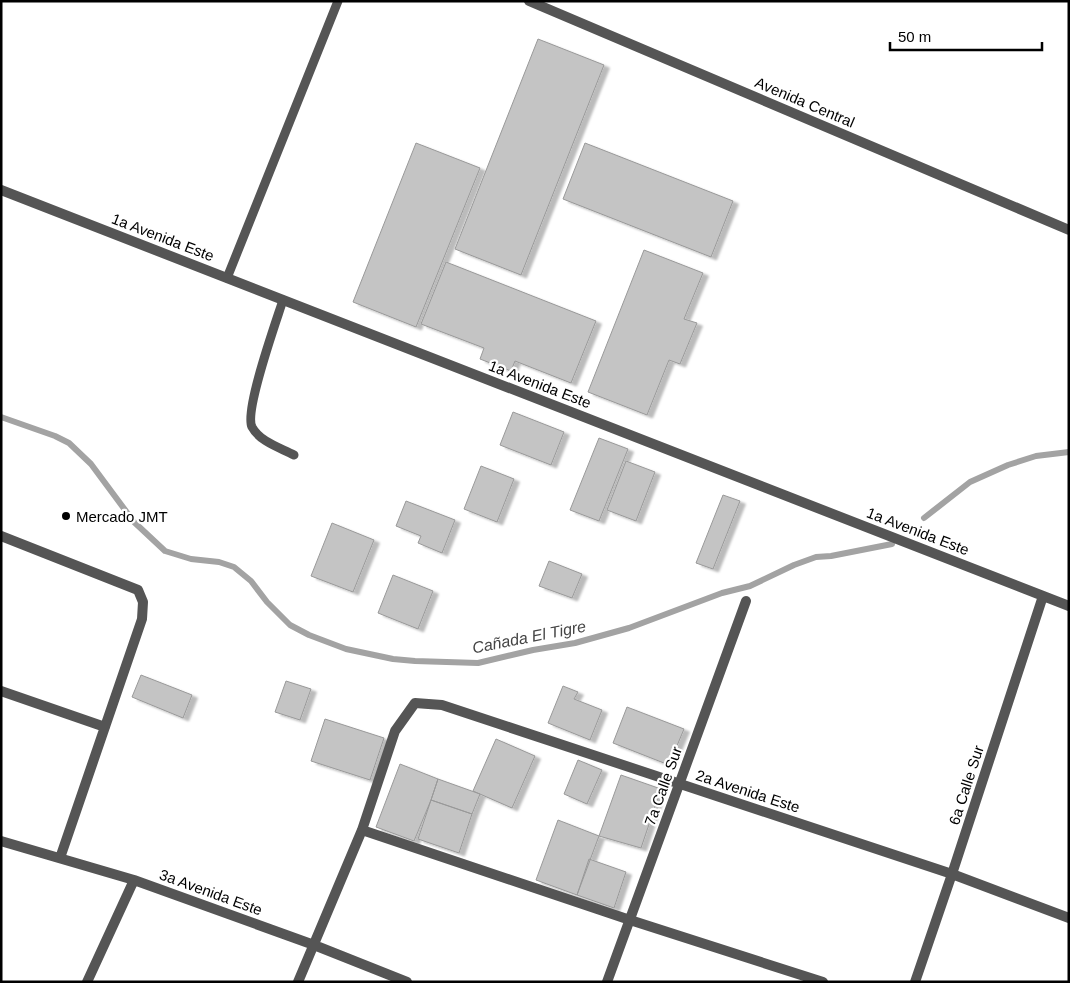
<svg xmlns="http://www.w3.org/2000/svg" width="1070" height="983" viewBox="0 0 1070 983" font-family="Helvetica,sans-serif">
	<style>
		.lines { fill: none; stroke-linecap: round; stroke-linejoin: round }
		.stream { stroke: #a3a3a3; stroke-width: 6 }
		.building { fill: #c4c4c4; stroke: #999; filter: url(#shadow) }
		.lane { stroke: #555; stroke-width: 9 }
		.street { stroke: #555; stroke-width: 10 }
		.poi-dot { fill: #000; stroke: #fff; stroke-width: 2 }
		.labels { text-anchor: middle; dominant-baseline: central; stroke-width: 4.5; stroke-linejoin: round; paint-order: stroke }
		.street-label { font-size: 15px; fill: #000; stroke: #fff }
		.poi-label { font-size: 15px; fill: #000; stroke: #fff; text-anchor: start }
		.water-label { font-size: 16px; font-style: italic; fill: #444; stroke: #fff }
	</style>
	<defs>
		<filter id="shadow"><feDropShadow dx="5.5" dy="3" stdDeviation="1" flood-color="#0004"/></filter>
	</defs>
	<rect width="100%" height="100%" fill="#fff"/>
	<g class="lines">
		<path class="stream" d="M1 417 55 436 69 443 91 464 134 522 165 551 191 559 219 562 234 567 251 581 267 602 290 625 309 635 346 649 393 659 415 661 478 663 533 650 575 643 629 628 722 593 750 586 794 565 816 557 831 556 892 544
			M924 518 970 482 1008 465 1036 456 1069 452"/>
	</g>
	<path class="building" d="M538 39 604 65 521 275 455 249Z
		M416 143 480 168 416 327 353 302Z
		M585 143 733 201 711 257 563 199Z
		M644 250 703 273 684 319 697 323 680 364 669 360 647 415 588 392Z
		M446 262 596 321 571 383 515 361 511 371 480 359 484 348 421 324Z
		M513 412 564 432 551 465 500 445Z
		M599 438 628 449 599 521 570 510Z
		M626 461 655 472 636 521 607 510Z
		M481 466 514 479 497 522 464 509Z
		M723 495 740 501 713 569 696 563Z
		M406 501 455 520 442 553 418 543 421 536 396 526Z
		M332 523 374 540 353 592 311 576Z
		M549 561 582 574 572 598 539 586Z
		M393 575 433 591 418 629 378 613Z
		M141 675 192 695 183 718 132 697Z
		M286 681 311 689 300 720 275 712Z
		M563 686 578 692 574 699 602 710 590 740 548 723Z
		M627 707 684 729 669 765 613 743Z
		M325 719 384 738 370 780 311 761Z
		M496 739 535 756 512 808 473 791Z
		M578 760 602 770 587 804 564 794Z
		M400 764 438 779 431 800 414 841 376 827Z
		M621 775 661 789 641 848 599 836Z
		M438 779 480 794 472 814 431 800Z
		M431 800 472 814 459 853 418 839Z
		M558 820 599 836 577 895 536 880Z
		M589 859 626 872 614 908 577 895Z"/>
	<g class="lines">
		<path class="lane" d="M227 278 338 1
			M283 300C276 322 244 411 252 427 260 442 281 448 294 455"/>
		<path class="street" d="M529 1 1069 230
			M1 190 1069 606
			M1 536 138 590 143 602 142 619 60 858
			M1 691 105 727
			M362 830 630 920 823 982
			M1 841 134 880 314 945 407 982
			M87 982 134 880
			M298 982 362 830 395 731 415 703 442 705 952 874 1069 918
			M607 982 746 601
			M915 982 952 874 1043 596"/>
	</g>
	<circle class="poi-dot" cx="66" cy="516" r="5"/>
	<g class="labels">
		<g class="street-label">
			<text transform="translate(805 102) rotate(23)">Avenida Central</text>
			<text transform="translate(163 237) rotate(21)">1a Avenida Este</text>
			<text transform="translate(540 384) rotate(21)">1a Avenida Este</text>
			<text transform="translate(918 531) rotate(21)">1a Avenida Este</text>
			<text transform="translate(966 785) rotate(-72)">6a Calle Sur</text>
			<text transform="translate(663 786) rotate(-70)">7a Calle Sur</text>
			<text transform="translate(748 791) rotate(18)">2a Avenida Este</text>
			<text transform="translate(211 892) rotate(20)">3a Avenida Este</text>
		</g>
		<g class="poi-label">
			<text x="76" y="516">Mercado JMT</text>
		</g>
		<g class="water-label">
			<text transform="translate(529 637) rotate(-11)">Cañada El Tigre</text>
		</g>
	</g>
	<rect width="1070" height="983" fill="none" stroke="#000000" stroke-width="5"/>
	<path d="M890 42v8h152v-8" fill="none" stroke="#000000" stroke-width="2.5"/>
	<text x="898" y="42" font-size="15" fill="#000000" stroke="#ffffff" stroke-width="4" paint-order="stroke">50 m</text>
</svg>
